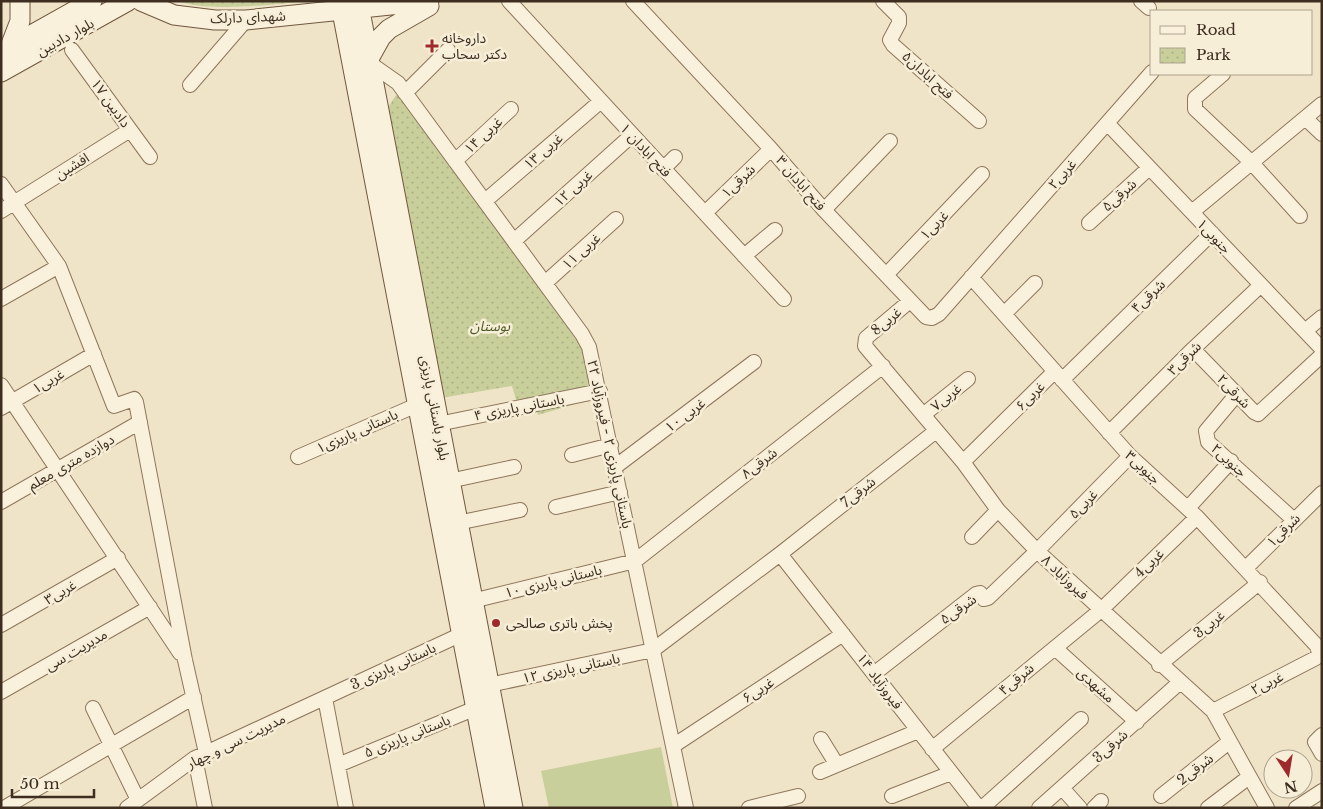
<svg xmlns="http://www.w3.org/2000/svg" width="1323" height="809" viewBox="0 0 1323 809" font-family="'Libre Baskerville','Noto Sans Arabic',serif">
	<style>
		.park { fill: url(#park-dots) }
		.pitch { fill: #c9cf9b }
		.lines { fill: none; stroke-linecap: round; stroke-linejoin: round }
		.minor-casing { stroke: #8d765c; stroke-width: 16 }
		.secondary-casing { stroke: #6f573f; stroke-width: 21 }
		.minor { stroke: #faf1dc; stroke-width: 14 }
		.secondary { stroke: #faf1dc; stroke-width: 19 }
		.poi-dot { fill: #9e2a2b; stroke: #f7eed8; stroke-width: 2 }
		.labels { text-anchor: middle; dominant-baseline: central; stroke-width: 5; stroke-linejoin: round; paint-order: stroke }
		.street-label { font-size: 14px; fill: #3d2e20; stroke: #f7eed8 }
		.poi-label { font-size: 14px; fill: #3d2e20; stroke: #f7eed8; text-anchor: start }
		.park-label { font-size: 14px; font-style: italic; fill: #4d5a26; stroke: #f7eed8 }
	</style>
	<defs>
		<pattern id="park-dots" width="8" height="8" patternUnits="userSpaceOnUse" patternTransform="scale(1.25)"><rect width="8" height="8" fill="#c9cf9b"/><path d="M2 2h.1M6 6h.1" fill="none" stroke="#aeb285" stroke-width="1.8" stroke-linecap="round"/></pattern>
	</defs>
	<rect width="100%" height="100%" fill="#f0e4c8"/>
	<path class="park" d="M180 1H303C279 5 200 12 180 1Z
		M396 95 403 98 576 339 584 352 596 398 538 415 534 403 518 406 512 386 441 398 387 109Z"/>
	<path class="pitch" d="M661 747 673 808H549L541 771Z"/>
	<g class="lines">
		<defs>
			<path id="minor" d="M509 1 784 299
				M633 1 771 149 824 210 926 317 932 318 939 314 1152 72
				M883 1 899 17V23L890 40 893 45 979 121
				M1141 1 1149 8
				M72 50 150 157
				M368 62 398 83 582 334 589 347 686 808
				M1223 74 1195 98V109L1251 162 1300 216
				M190 85 246 20
				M405 93 448 50
				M1305 118 1322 134
				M1107 123 1322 349
				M455 161 511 109
				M663 169 675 157
				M1 184 59 266 114 406 134 399 136 402 185 660 206 753
				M485 201 601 101
				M824 210 890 141
				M1 211 130 130
				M1192 212 1322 104
				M705 213 771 149
				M1089 223 1149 168
				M514 241 632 135
				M744 256 775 230
				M886 275 982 174
				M971 277 1130 456 1197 517 1317 646 1319 653 1316 658 1213 711
				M545 283 616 219
				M1 299 59 266
				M910 301 866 338 865 346 963 462 998 510 1037 551 1213 711 1267 808
				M1004 314 1035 283
				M1305 331 1322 317
				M1193 349 1254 412 1258 414 1322 355
				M1062 380 1212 233
				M1 385 180 653
				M1237 394 1206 431 1208 442 1294 520
				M1 408 94 354
				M923 415 968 379
				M438 424 600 391
				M1109 433 1193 349 1261 285
				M572 455 611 445
				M298 457 417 405
				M963 462 1054 372
				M615 467 754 362
				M449 481 514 467
				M1 502 140 422
				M556 507 620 492
				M1188 508 1231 461
				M457 523 520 510
				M972 537 998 510
				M780 554 979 808
				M1246 568 1322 493
				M472 601 635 561 883 366
				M1 625 118 558
				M1055 648 1137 722
				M1159 665 1260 582
				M875 673 976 594 980 593 984 599 988 598 1037 551 1130 456
				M489 685 653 650 780 554 936 431
				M1 692 150 607
				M325 698 346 808
				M93 708 138 800
				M1322 735 1315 742 1322 754
				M821 739 837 765
				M673 746 843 634
				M932 749 1101 610 1197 517
				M195 758 205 808
				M338 765 476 708
				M820 772 918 731
				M1063 789 1080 808
				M892 796 951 773
				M1161 796 1229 742
				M4 808 194 697
				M127 808 195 758 462 634
				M749 808 798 796
				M982 808 1081 719
				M1039 808 1179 683
				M1094 808 1101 801
				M1208 808 1249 777
				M1296 808 1322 791"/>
			<path id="secondary" d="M141 1 174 15 215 20H246L429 1
				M340 1 495 808
				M358 1 513 808
				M10 47 20 21V1
				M1 52 92 1
				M367 62 381 37 389 29 429 6
				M1 72 128 1"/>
		</defs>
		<use href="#minor" class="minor-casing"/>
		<use href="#secondary" class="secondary-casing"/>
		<use href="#minor" class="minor"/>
		<use href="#secondary" class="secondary"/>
	</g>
	<g class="poi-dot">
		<path d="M429.5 38.5h5v5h5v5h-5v5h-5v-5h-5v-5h5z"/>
		<circle cx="496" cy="623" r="5"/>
	</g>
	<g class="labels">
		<g class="street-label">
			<text transform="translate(248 17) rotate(-2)">شهدای دارلک</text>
			<text transform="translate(65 37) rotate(-29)">بلوار دادبین</text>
			<text transform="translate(928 75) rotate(42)">فتح ابادان۵</text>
			<text transform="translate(111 103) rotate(54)">دادبین ۱۷</text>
			<text transform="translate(483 135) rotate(-43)">غربی ۱۴</text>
			<text transform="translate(646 150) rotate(47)">فتح ابادان ۱</text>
			<text transform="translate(543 151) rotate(-41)">غربی ۱۳</text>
			<text transform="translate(72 166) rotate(-32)">افشین</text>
			<text transform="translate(1062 174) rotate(-49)">غربی۲</text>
			<text transform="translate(738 181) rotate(-44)">شرقی۱</text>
			<text transform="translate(801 183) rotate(49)">فتح ابادان ۳</text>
			<text transform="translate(573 188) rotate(-42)">غربی ۱۲</text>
			<text transform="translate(1119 195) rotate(-42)">شرقی۵</text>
			<text transform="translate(934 225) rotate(-46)">غربی۱</text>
			<text transform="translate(1214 236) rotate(46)">جنوبی۱</text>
			<text transform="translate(581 251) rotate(-42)">غربی ۱۱</text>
			<text transform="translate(1148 296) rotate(-44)">شرقی۴</text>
			<text transform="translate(886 321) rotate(-40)">غربی8</text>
			<text transform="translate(1184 358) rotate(-45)">شرقی۳</text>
			<text transform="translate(48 381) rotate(-30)">غربی۱</text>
			<text transform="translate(1234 391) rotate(46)">شرقی۲</text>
			<text transform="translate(1030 396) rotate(-45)">غربی۶</text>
			<text transform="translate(946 397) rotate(-39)">غربی۷</text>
			<text transform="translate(519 407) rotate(-11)">باستانی پاریزی ۴</text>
			<text transform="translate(435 408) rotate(79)">بلوار باستانی پاریزی</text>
			<text transform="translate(685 415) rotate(-37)">غربی ۱۰</text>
			<text transform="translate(357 431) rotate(-24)">باستانی پاریزی۱</text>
			<text transform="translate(610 444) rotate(78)">باستانی پاریزی ۲ - فیروزآباد ۲۲</text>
			<text transform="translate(1229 460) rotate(42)">جنوبی۲</text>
			<text transform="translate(71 462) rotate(-30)">دوازده متری معلم</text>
			<text transform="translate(759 463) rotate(-38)">شرقی۸</text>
			<text transform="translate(1143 467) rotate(43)">جنوبی۳</text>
			<text transform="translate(858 492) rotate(-39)">شرقی7</text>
			<text transform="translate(1083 504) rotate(-46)">غربی۵</text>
			<text transform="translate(1283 530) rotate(-45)">شرقی۱</text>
			<text transform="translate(1149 563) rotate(-44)">غربی4</text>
			<text transform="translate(1065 577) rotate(43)">فیروزآباد ۸</text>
			<text transform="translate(553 581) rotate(-14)">باستانی پاریزی ۱۰</text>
			<text transform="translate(60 592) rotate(-30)">غربی۳</text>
			<text transform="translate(958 609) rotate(-35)">شرقی۵</text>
			<text transform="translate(1209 624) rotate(-39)">غربی3</text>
			<text transform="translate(76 650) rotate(-30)">مدیریت سی</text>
			<text transform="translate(393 666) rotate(-25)">باستانی پاریزی 3</text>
			<text transform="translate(571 668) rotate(-12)">باستانی پاریزی ۱۲</text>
			<text transform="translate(1016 679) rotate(-40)">شرقی۴</text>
			<text transform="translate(880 681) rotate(53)">فیروزآباد ۱۴</text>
			<text transform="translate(1267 683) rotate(-27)">غربی۲</text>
			<text transform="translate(1096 685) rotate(42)">مشهدی</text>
			<text transform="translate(758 690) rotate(-33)">غربی۶</text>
			<text transform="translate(407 736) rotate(-22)">باستانی پاریزی ۵</text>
			<text transform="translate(236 741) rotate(-26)">مدیریت سی و چهار</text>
			<text transform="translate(1110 746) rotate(-42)">شرقی3</text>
			<text transform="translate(1195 769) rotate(-38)">شرقی2</text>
		</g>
		<g class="poi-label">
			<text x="442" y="38">داروخانه<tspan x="442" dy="16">دکتر سحاب</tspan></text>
			<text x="506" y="623">پخش باتری صالحی</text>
		</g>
		<g class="park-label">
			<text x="490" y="326">بوستان</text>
		</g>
	</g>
	<rect width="1323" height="809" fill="none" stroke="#3d2e20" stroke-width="5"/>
	<rect x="1150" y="10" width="162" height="65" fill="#f7eed8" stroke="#ada18e"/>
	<rect x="1160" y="26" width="25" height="8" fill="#faf1dc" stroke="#ada18e"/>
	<text x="1196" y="35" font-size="15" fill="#3d2e20">Road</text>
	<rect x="1160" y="48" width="25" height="15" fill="url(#park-dots)" stroke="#ada18e"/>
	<text x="1196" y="60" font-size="15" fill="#3d2e20">Park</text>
	<g transform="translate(1288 774) rotate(168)"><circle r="24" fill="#f7eed8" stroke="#ada18e"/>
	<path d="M0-4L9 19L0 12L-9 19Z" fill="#9e2a2b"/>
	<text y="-8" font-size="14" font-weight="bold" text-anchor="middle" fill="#3d2e20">N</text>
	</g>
	<path d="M12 789v8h82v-8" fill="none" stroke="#3d2e20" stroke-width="2.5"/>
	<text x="20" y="789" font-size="15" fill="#3d2e20" stroke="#f7eed8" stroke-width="4" paint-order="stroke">50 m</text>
</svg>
